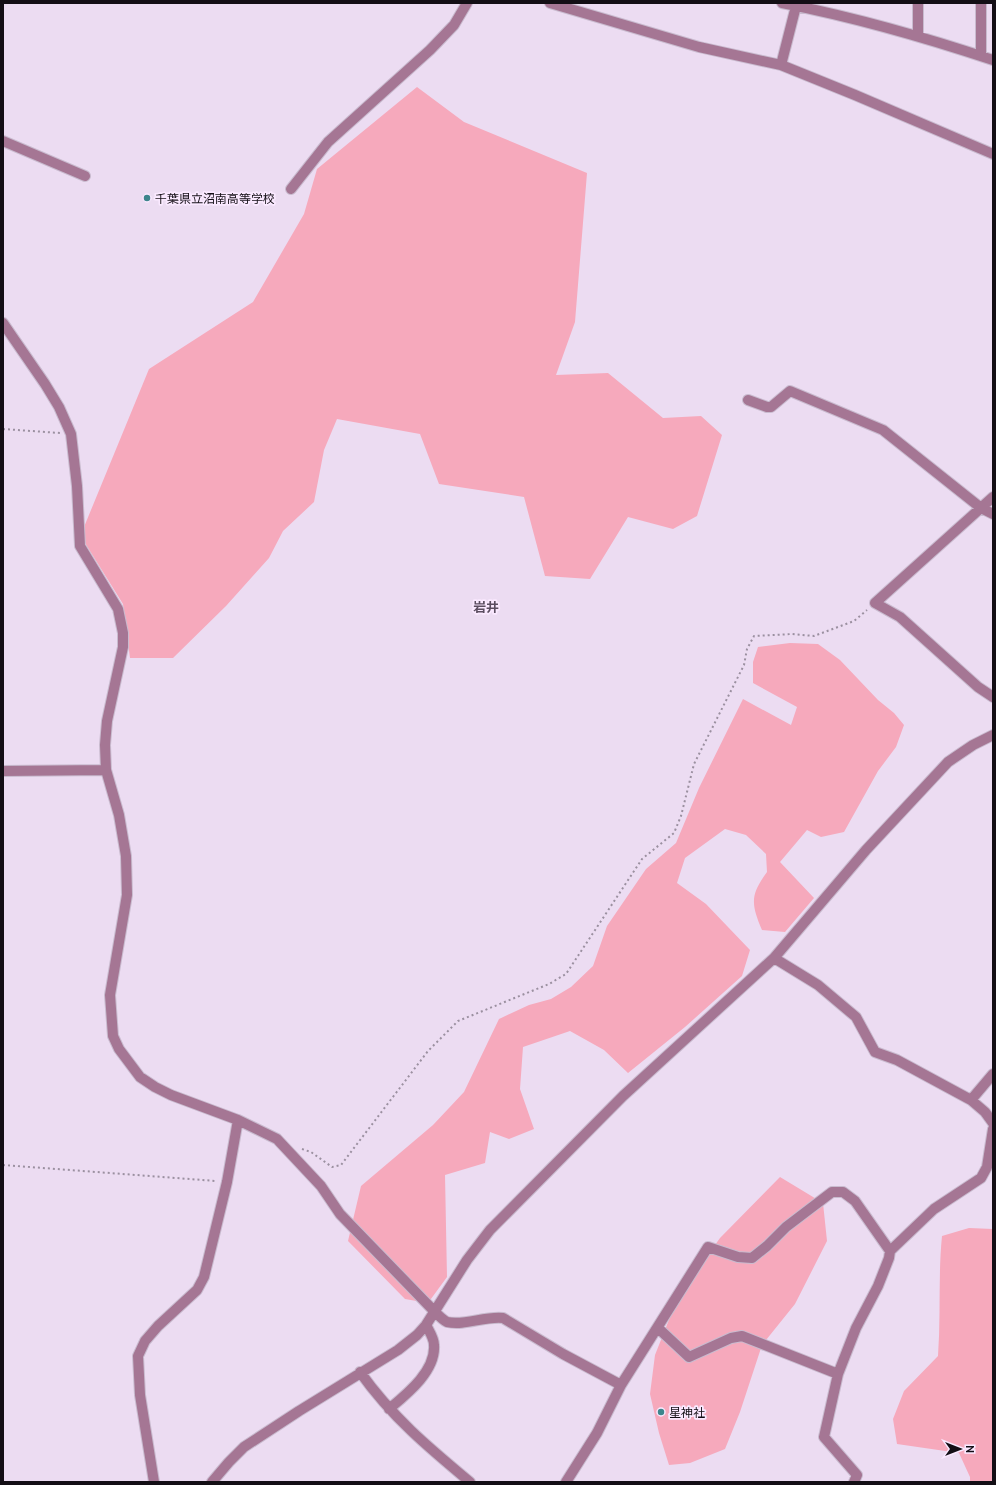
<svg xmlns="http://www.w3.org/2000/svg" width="996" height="1485" viewBox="0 0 996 1485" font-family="Ubuntu,'Noto Sans JP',sans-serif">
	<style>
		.green { fill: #f6a9bc }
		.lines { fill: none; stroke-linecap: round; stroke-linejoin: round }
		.minor-casing { stroke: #c9bbcf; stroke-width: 12 }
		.path { stroke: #9b90a0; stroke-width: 2; stroke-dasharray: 2 3; stroke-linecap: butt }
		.minor { stroke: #a57694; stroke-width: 10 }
		.poi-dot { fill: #3d858c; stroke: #fae9ff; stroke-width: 1.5 }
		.labels { text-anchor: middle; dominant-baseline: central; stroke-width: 3.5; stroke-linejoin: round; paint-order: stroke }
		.poi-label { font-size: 12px; fill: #130e15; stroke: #fae9ff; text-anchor: start }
		.neighbourhood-label { font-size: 13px; font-weight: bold; fill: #5b4d60; stroke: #fae9ff }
	</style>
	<rect width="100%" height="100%" fill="#ecdcf2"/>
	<path class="green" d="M417 87 464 122 587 173 575 322 556 375 608 373 663 418 701 416 722 435 697 516 673 529 628 517 590 579 545 576 524 497 439 484 420 434 337 419 324 450 314 502 283 531 269 558 226 606 173 658H130L123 604 85 543 84 527 149 369 253 302 304 214 317 169Z
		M790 643 818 644 840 660 878 700 894 713 904 725 896 747 878 771 844 832 821 837 807 830 780 862 814 898 785 932 762 930C751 904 750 895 767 872L766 854 746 835 725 829 685 858 677 883 706 904 750 950 742 976 685 1027 628 1073 604 1050 570 1031 523 1047 520 1089 534 1129 509 1139 490 1132 485 1163 445 1175 447 1277 428 1303 405 1299 348 1241 361 1186 433 1125 464 1092 499 1019 529 1005 551 999 571 987 593 966 607 926 646 869 676 843 699 788 743 699 791 725 797 707 753 683V662L758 647Z
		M780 1177 823 1203 827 1241 795 1304 762 1345 740 1412 725 1449 690 1463 669 1465 659 1433 650 1394 655 1355 678 1297 720 1238Z
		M969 1228 993 1229V1482H970V1477L959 1453 897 1444 893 1419 904 1391 938 1356C941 1316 938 1276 942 1236Z"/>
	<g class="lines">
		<defs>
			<path id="minor" d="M550 3 699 47 781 65 855 95 993 154
				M782 3C854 17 924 37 993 60
				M918 36V3
				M981 56V3
				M781 65 796 6
				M3 141 85 176
				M291 189 328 142 430 50 454 25 467 3
				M3 323 45 384 59 407 71 434 77 486 80 546 118 609 123 633V647L107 721 105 745 106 770 119 815 126 856 127 895 110 995 113 1036 119 1049 140 1077 155 1087 171 1095 238 1120 277 1139 321 1186 340 1214 435 1312C438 1315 443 1320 447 1322 465 1326 484 1316 503 1318L563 1354 621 1385
				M748 400 767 407H771L790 391 883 430 981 508 993 514
				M993 497 875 603 900 617 978 687 993 697
				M3 771 106 770
				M774 958 818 985 856 1017 875 1052 897 1060 971 1100 985 1112 993 1123
				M971 1100 993 1074
				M658 1328 689 1357 731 1338 742 1336 838 1374
				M360 1372C392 1417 428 1447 470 1482
				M389 1409C407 1394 436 1371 434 1345 434 1338 429 1331 426 1325
				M154 1482 140 1395 138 1356 145 1341 158 1326 197 1290 204 1277 227 1182 238 1120
				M212 1482 229 1462 244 1447 299 1411 398 1350 417 1335 426 1325 467 1260 490 1230 623 1096 774 958 866 850 948 762 973 745 993 735
				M566 1482 597 1433 621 1385 708 1247 738 1257 752 1258 767 1246 786 1227 832 1192H843L855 1201 890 1251
				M854 1482 857 1475 824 1437 838 1374 856 1328 878 1286 889 1258 890 1251 934 1209 981 1178 987 1167 993 1129"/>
		</defs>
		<use href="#minor" class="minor-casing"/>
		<path class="path" d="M3 429 60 433
			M302 1149 311 1152 332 1167 341 1165 428 1051 458 1021 549 984 566 974 642 859 674 833 681 816 694 764 744 665 747 649 754 636 792 634 814 636 854 621 867 610
			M3 1165 216 1181"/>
		<use href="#minor" class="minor"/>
	</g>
	<g class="poi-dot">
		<circle cx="147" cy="198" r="4"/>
		<circle cx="661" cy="1412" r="4"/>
	</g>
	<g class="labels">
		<g class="poi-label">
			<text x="155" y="198">千葉県立沼南高等学校</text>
			<text x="669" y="1412">星神社</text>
		</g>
		<g class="neighbourhood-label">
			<text x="486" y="607">岩井</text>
		</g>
	</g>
	<rect width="996" height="1485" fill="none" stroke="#130e15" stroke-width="8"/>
	<g transform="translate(960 1449) rotate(90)" stroke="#fae9ff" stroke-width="3" paint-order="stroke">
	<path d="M0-3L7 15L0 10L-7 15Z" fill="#130e15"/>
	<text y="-6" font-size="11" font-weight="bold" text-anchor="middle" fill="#130e15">N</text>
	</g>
</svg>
